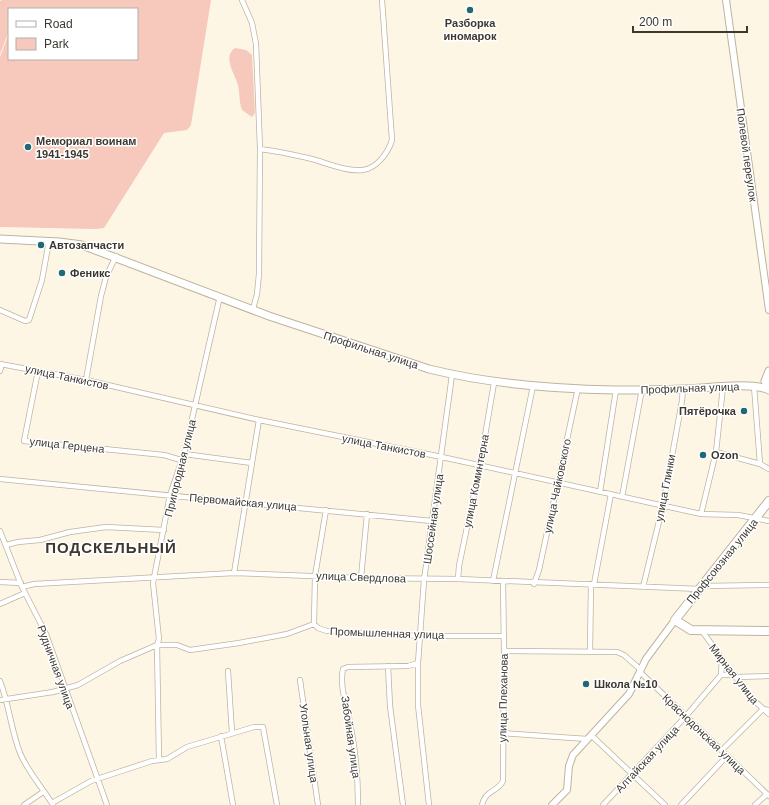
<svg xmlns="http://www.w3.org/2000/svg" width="769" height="805" viewBox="0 0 769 805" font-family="Arial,sans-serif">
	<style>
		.green { fill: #f6c9bc }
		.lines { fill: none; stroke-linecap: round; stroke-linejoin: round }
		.street-casing { stroke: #bdb49f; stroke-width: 6 }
		.secondary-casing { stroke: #bdb49f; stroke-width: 8 }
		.primary-casing { stroke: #bdb49f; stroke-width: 9 }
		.highway-casing { stroke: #bdb49f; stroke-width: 10 }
		.street { stroke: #fff; stroke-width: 4.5 }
		.secondary { stroke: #fff; stroke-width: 6 }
		.primary { stroke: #fff; stroke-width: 7 }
		.highway { stroke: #fff; stroke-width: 8 }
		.poi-dot { fill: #216976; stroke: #fff; stroke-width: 1.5 }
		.labels { text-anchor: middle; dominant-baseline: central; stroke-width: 3; stroke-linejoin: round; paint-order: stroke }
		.poi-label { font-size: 11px; font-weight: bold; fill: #3c3830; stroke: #fff; text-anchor: start }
		.street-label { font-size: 11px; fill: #3c3830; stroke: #fff }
		.district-label { font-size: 15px; font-weight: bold; letter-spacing: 1px; fill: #3c3830; stroke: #fff }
	</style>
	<rect width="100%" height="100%" fill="#fef6e4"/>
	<path class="green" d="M2 0H211L191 125 187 130 164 133 104 228 96 229 0 227V57L9 33V59H137V9H9V31L0 54V1Z
		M235 48 246 50 252 55 255 113 252 117 242 110C239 102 240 94 238 85 235 74 222 57 235 48Z"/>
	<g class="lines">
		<defs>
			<path id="street" d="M242 0 252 23 256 44 260 149 259 274 257 294 253 309
				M260 149C277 151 295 155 312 159 327 163 347 172 363 170 377 168 388 153 392 140L382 0
				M0 310 25 321 29 320 42 280 49 241
				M0 364 86 380 259 420 442 457 701 514 738 515 769 521
				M0 371 2 364
				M38 371 24 441 164 455 181 460
				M86 380 101 296 106 277 116 256
				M754 386 760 464
				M716 452 760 464 769 469
				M184 454 252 463
				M0 479 432 521
				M600 492 616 390
				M622 497 642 389
				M701 514 716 452 723 387
				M0 531 22 587 46 634 107 805
				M6 545 18 542 40 540 70 532 106 527 164 530
				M234 573 259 420
				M361 578 367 514
				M458 579 459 566 480 465 494 383
				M493 581 533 386
				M0 582 21 583
				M534 584 539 570 578 388
				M594 584 611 494
				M703 586 769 585
				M22 587 34 584 234 573 361 578 458 579 700 589
				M643 587 663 505 682 401 683 389
				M0 604 25 593
				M314 624 315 576 326 510
				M702 631 750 697 769 714
				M504 651 617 652 624 655 641 670
				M590 651 591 584
				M388 666 390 706 403 805
				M228 671 232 733
				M640 672 769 796
				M721 675 722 659
				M721 675H735
				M736 677 769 676
				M300 680 318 805
				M0 681C9 704 11 730 20 753 28 772 42 787 53 805
				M0 700 53 692 78 685 120 661 157 645H177L190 650 239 643 287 634 314 624 318 628 327 631 421 636H504
				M502 733 587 739
				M591 735 665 805
				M221 736 233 805
				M722 750 763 709 769 710
				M159 760 157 645 159 639 153 583 170 495 184 454 220 296
				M52 803 91 781 152 761 167 759 187 747 254 727H263L277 805
				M24 805 43 792
				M358 805C358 779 356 753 351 728 348 709 339 688 343 669L348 667 408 666 418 663
				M429 805 418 705V663L424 580 452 375
				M482 805C485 790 498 792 503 781L504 651 503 582
				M603 805 686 716 721 675
				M681 805 727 756
				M755 805 767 794"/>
			<path id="secondary" d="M726 0 769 310
				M552 805 567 790 569 766 573 755 629 694 646 659 675 620"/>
			<path id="primary" d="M0 239 59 242 82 245 269 316 429 369C490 384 553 389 615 390 638 390 660 390 682 389 703 389 752 381 769 390
				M769 390 765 381 769 371"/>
			<path id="highway" d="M769 501 675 620 691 630 769 631"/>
		</defs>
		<use href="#street" class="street-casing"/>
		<use href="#secondary" class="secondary-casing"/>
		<use href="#primary" class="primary-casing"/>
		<use href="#highway" class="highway-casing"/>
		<use href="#street" class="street"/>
		<use href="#secondary" class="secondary"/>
		<use href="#primary" class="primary"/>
		<use href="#highway" class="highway"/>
	</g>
	<g class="poi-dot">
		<circle cx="470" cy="10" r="4"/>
		<circle cx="28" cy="147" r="4"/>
		<circle cx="41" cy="245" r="4"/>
		<circle cx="62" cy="273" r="4"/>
		<circle cx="744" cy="411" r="4"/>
		<circle cx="703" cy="455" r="4"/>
		<circle cx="586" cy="684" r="4"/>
	</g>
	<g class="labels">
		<g class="poi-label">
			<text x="470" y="23" text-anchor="middle">Разборка<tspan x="470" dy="13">иномарок</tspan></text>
			<text x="36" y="141">Мемориал воинам<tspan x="36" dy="13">1941-1945</tspan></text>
			<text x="49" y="245">Автозапчасти</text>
			<text x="70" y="273">Феникс</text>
			<text x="736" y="411" text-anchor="end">Пятёрочка</text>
			<text x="711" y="455">Ozon</text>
			<text x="594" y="684">Школа №10</text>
		</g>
		<g class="street-label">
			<text transform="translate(747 155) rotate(82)">Полевой переулок</text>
			<text transform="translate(371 350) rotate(18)">Профильная улица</text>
			<text transform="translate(67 377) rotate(12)">улица Танкистов</text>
			<text transform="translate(690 388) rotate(-2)">Профильная улица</text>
			<text transform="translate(67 445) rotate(6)">улица Герцена</text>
			<text transform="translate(384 446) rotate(11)">улица Танкистов</text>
			<text transform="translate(180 468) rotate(-76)">Пригородная улица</text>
			<text transform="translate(476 481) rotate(-79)">улица Коминтерна</text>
			<text transform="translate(557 486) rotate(-78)">улица Чайковского</text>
			<text transform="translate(665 488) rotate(-79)">улица Глинки</text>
			<text transform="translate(243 502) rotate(5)">Первомайская улица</text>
			<text transform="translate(433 519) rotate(-82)">Шоссейная улица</text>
			<text transform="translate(722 561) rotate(-51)">Профсоюзная улица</text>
			<text transform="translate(361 577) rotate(2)">улица Свердлова</text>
			<text transform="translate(387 633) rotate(2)">Промышленная улица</text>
			<text transform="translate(56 667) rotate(70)">Рудничная улица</text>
			<text transform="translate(734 674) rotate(52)">Мирная улица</text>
			<text transform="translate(503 698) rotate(-89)">улица Плеханова</text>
			<text transform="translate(704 734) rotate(44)">Краснодонская улица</text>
			<text transform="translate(351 737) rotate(82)">Забойная улица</text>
			<text transform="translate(309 743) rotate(82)">Угольная улица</text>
			<text transform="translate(647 759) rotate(-47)">Алтайская улица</text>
		</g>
		<g class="district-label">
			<text x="111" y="547">ПОДСКЕЛЬНЫЙ</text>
		</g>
	</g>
	<rect x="8" y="8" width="130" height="52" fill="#ffffff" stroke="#b1afac"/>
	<rect x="16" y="21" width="20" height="6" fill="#ffffff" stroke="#b1afac"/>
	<text x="44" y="28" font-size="12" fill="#3c3830">Road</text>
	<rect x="16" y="38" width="20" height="12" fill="#f6c9bc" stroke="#b1afac"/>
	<text x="44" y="48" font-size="12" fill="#3c3830">Park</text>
	<path d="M633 26v6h114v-6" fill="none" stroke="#3c3830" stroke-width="2"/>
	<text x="639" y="26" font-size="12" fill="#3c3830" stroke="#ffffff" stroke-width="3" paint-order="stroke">200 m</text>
</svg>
